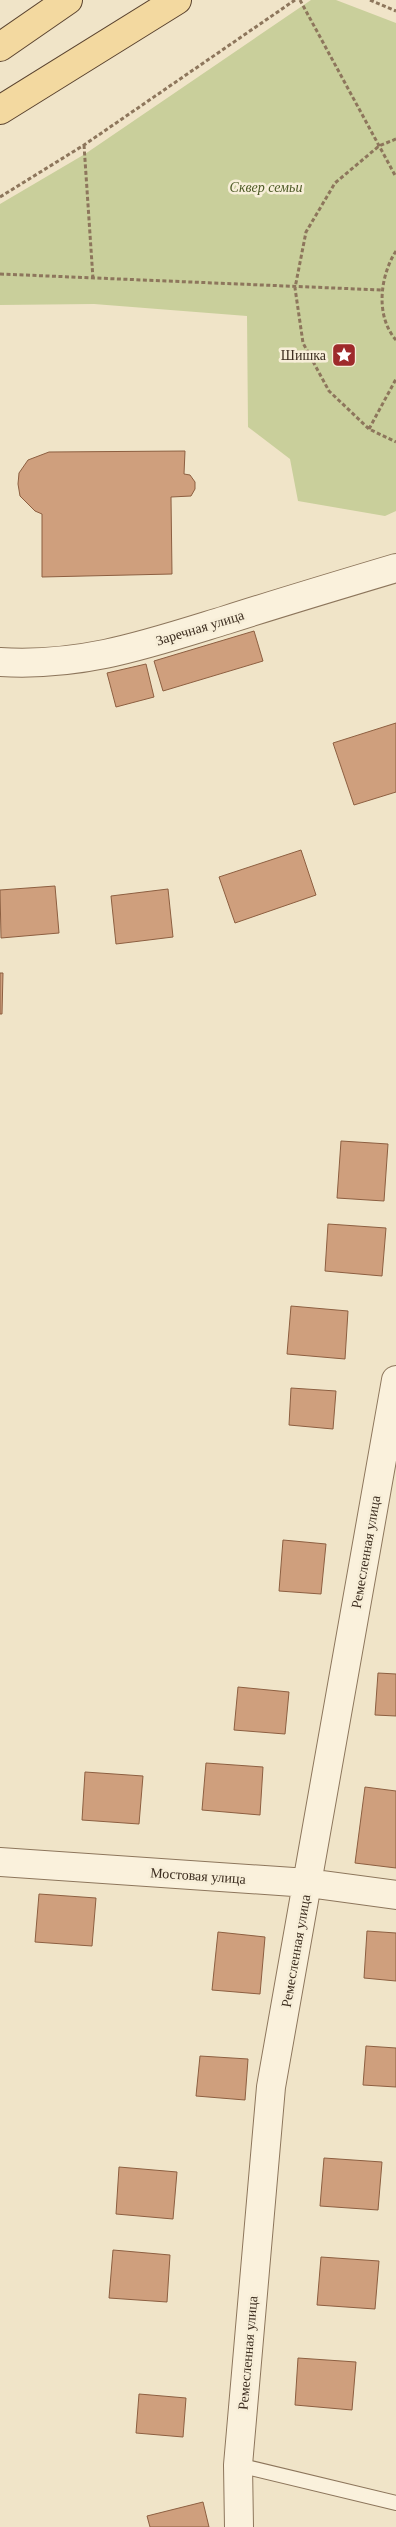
<svg xmlns="http://www.w3.org/2000/svg" width="396" height="2527" viewBox="0 0 396 2527" font-family="'Times New Roman',serif">
	<style>
		.green { fill: #c9cf9b }
		.building { fill: #cf9f7d; stroke: #8d5f41 }
		.lines { fill: none; stroke-linecap: round; stroke-linejoin: round }
		.lane-casing { stroke: #8d765c; stroke-width: 16 }
		.street-casing { stroke: #8d765c; stroke-width: 30 }
		.primary-casing { stroke: #5b4430; stroke-width: 30 }
		.path { stroke: #8d765c; stroke-width: 3; stroke-dasharray: 4 2.5; stroke-linecap: butt }
		.lane { stroke: #faf1dc; stroke-width: 14 }
		.street { stroke: #faf1dc; stroke-width: 28 }
		.primary { stroke: #f3d9a0; stroke-width: 28 }
		.labels { text-anchor: middle; dominant-baseline: central; stroke-width: 5; stroke-linejoin: round; paint-order: stroke }
		.park-label { font-size: 14px; font-style: italic; fill: #4d5a26; stroke: #f7eed8 }
		.poi-label { font-size: 14px; fill: #3d2e20; stroke: #f7eed8; text-anchor: end }
		.street-label { font-size: 14px; fill: #3d2e20; stroke: #f7eed8 }
	</style>
	<rect width="100%" height="100%" fill="#f0e4c8"/>
	<path class="green" d="M311 0H336L396 23V511L385 516 298 501 290 459 248 427 247 316 94 304 0 305V204L85 154Z"/>
	<path class="building" d="M185 451 184 474 190 475 195 482V489L191 496 171 497 172 574 42 577V514L35 511 20 496 18 484 19 473 28 460 49 452Z
		M254 631 263 661 163 691 154 661Z
		M146 664 154 697 116 707 107 673Z
		M396 723V792L354 805 333 743Z
		M301 850 316 895 235 923 219 877Z
		M55 886 59 933 1 938 0 890Z
		M168 889 173 937 116 944 111 896Z
		M0 973H3L2 1014H0Z
		M341 1141 388 1144 384 1201 337 1198Z
		M328 1224 386 1228 382 1276 325 1271Z
		M291 1306 348 1311 345 1359 287 1354Z
		M291 1388 336 1391 333 1429 289 1425Z
		M283 1540 326 1544 321 1594 279 1591Z
		M378 1673 396 1674V1716L375 1715Z
		M238 1687 289 1692 285 1734 234 1730Z
		M206 1763 263 1767 260 1815 202 1810Z
		M85 1772 143 1776 139 1824 82 1820Z
		M365 1787 396 1791V1868L355 1863Z
		M39 1894 96 1898 92 1946 35 1942Z
		M367 1931 396 1933V1981L364 1978Z
		M218 1932 265 1937 260 1994 212 1990Z
		M366 2046 396 2048V2087L363 2085Z
		M200 2056 248 2059 245 2100 196 2096Z
		M324 2158 382 2162 378 2210 320 2206Z
		M119 2167 177 2172 173 2219 116 2214Z
		M113 2250 170 2255 167 2302 109 2298Z
		M321 2257 379 2261 375 2309 317 2305Z
		M298 2358 356 2362 352 2410 295 2405Z
		M139 2394 186 2398 183 2437 136 2433Z
		M203 2502 209 2527H150L147 2516Z"/>
	<g class="lines">
		<defs>
			<path id="lane" d="M238 2465 396 2503"/>
			<path id="street" d="M0 662C83 667 148 644 226 620 282 602 339 585 396 568
				M0 1862 308 1883 396 1895
				M239 2527 238 2465 271 2087 396 1380"/>
			<path id="primary" d="M0 47 68 0
				M0 110 177 0"/>
		</defs>
		<use href="#lane" class="lane-casing"/>
		<use href="#street" class="street-casing"/>
		<use href="#primary" class="primary-casing"/>
		<path class="path" d="M300 0 396 177
			M370 0 396 11
			M396 139 379 146 335 183 306 232 295 288 303 343 329 391 369 429 396 442
			M84 145 93 279
			M0 197 84 145 295 0
			M396 251C380 276 375 316 396 340
			M0 274 381 290
			M369 429 396 379"/>
		<use href="#lane" class="lane"/>
		<use href="#street" class="street"/>
		<use href="#primary" class="primary"/>
	</g>
	<defs>
		<symbol id="sight-square" viewBox="-11 -11 22 22"><rect x="-9" y="-9" width="18" height="18" rx="4" fill="#9e2a2b" stroke="#f7eed8"/><path d="M0-6L1.8-2.2L6-1.7L2.9 1.2L3.7 5.4L0 3.3L-3.7 5.4L-2.9 1.2L-6-1.7L-1.8-2.2Z" fill="#fff"/></symbol>
	</defs>
	<g fill-rule="evenodd">
		<use href="#sight-square" x="330" y="341" width="28" height="28"/>
	</g>
	<g class="labels">
		<g class="park-label">
			<text x="266" y="187">Сквер семьи</text>
		</g>
		<g class="poi-label">
			<text x="326" y="355">Шишка</text>
		</g>
		<g class="street-label">
			<text transform="translate(200 628) rotate(-17)">Заречная улица</text>
			<text transform="translate(366 1552) rotate(-80)">Ремесленная улица</text>
			<text transform="translate(198 1876) rotate(4)">Мостовая улица</text>
			<text transform="translate(296 1951) rotate(-80)">Ремесленная улица</text>
			<text transform="translate(248 2353) rotate(-85)">Ремесленная улица</text>
		</g>
	</g>
</svg>
